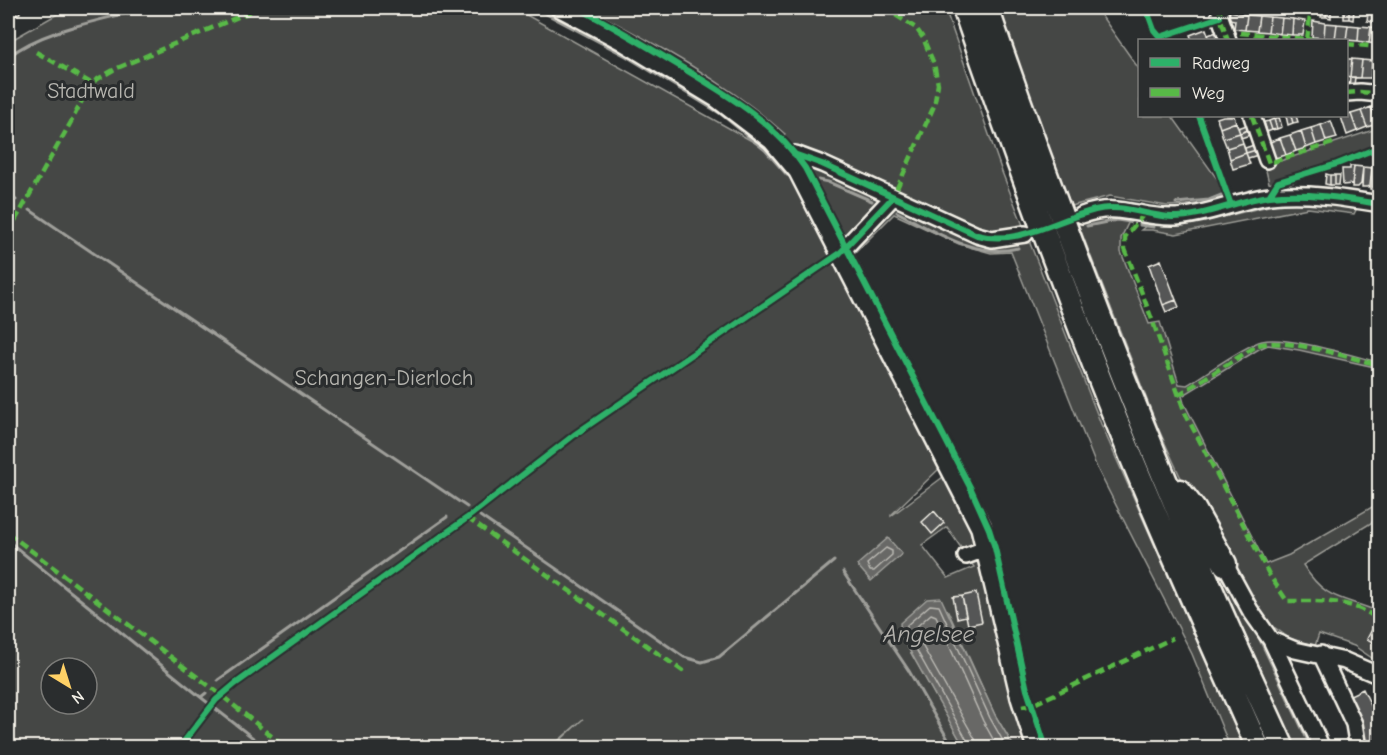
<svg xmlns="http://www.w3.org/2000/svg" width="1387" height="755" viewBox="0 0 1387 755" font-family="'Comic Neue',sans-serif">
	<style>
		.green { fill: #444645; stroke: #9c9c96; stroke-width: 1.5; fill-rule: evenodd }
		.water { fill: #676866; stroke: #9f9f9a; stroke-width: 1.5 }
		.lines { fill: none; stroke-linecap: round; stroke-linejoin: round }
		.shore { stroke: #bcbab4; stroke-width: 1.5 }
		.stream { stroke: #9f9f9a; stroke-width: 3 }
		.building { fill: #555756; stroke: #f4f1e8; stroke-width: 1.5 }
		.minor-casing { stroke: #f4f1e8; stroke-width: 20 }
		.highway-casing { stroke: #f4f1e8; stroke-width: 27 }
		.minor { stroke: #2a2d2e; stroke-width: 15 }
		.highway { stroke: #2a2d2e; stroke-width: 22 }
		.quiet { stroke: #58b947; stroke-width: 4.5; stroke-dasharray: 9 4.5; stroke-linecap: butt }
		.cycleway-casing { stroke: #2a2d2e; stroke-width: 10 }
		.cycleway { stroke: #2db169; stroke-width: 6 }
		.labels { text-anchor: middle; dominant-baseline: central; stroke-width: 6; stroke-linejoin: round; paint-order: stroke }
		.park-label { font-size: 22px; fill: #b6b5af; stroke: #2a2d2e }
		.water-label { font-size: 24px; font-style: italic; fill: #b5b3ae; stroke: #2a2d2e }
	</style>
	<rect width="100%" height="100%" fill="#2a2d2e"/>
	<filter id="ink" filterUnits="userSpaceOnUse"><feTurbulence type="fractalNoise" baseFrequency=".0167" numOctaves="2"/><feDisplacementMap in="SourceGraphic" scale="12" xChannelSelector="R" yChannelSelector="G"/><feConvolveMatrix kernelMatrix="1 2 1 2 8 2 1 2 1" color-interpolation-filters="sRGB"/></filter>
	<g filter="url(#ink)">
		<path class="green" d="M68 8H514L768 150 765 146 785 134C727 82 656 44 587 8H945L1002 172 1101 424 1244 747H1230L1192 654 1097 468 1011 252 991 253 959 244 894 214 854 254 991 522 1030 691 1049 747H1014L995 715 948 611 901 635 964 747H553L583 719 550 748 8 747V42ZM940 468 947 474 891 516V515ZM947 527 974 567 948 578 922 545ZM51 668H87V704H51Z
			M999 8H1096L1139 69 1140 116H1172L1225 190 1226 195 1210 202 1187 205 1167 206 1110 196 1071 206 1028 93Z
			M1379 128V151L1331 170 1303 177 1285 186 1269 183 1265 166Z
			M1294 200 1358 206 1354 214 1308 208 1176 234 1152 230H1141L1151 222 1193 224Z
			M1125 214 1131 217 1121 238V252L1149 324 1160 322 1179 384 1187 385C1204 375 1245 345 1262 341 1286 335 1353 356 1379 362V368L1299 350 1268 345 1259 349 1182 396 1184 403 1266 564 1289 555 1379 503V518L1303 565C1327 603 1343 596 1379 612V649L1377 648 1374 658H1372L1354 646 1319 634 1315 646 1289 638 1275 628 1258 637 1310 747H1296L1217 573 1234 561 1180 476 1158 428 1077 221 1084 218Z"/>
		<path class="water" d="M888 538 902 554 871 581 857 565Z
			M941 598 995 715 1014 747H964L901 635 900 623 927 599Z"/>
		<g class="lines">
			<path class="shore" d="M886 548 892 551V555L874 571H870L867 564Z
				M969 748 968 742 907 633V625L930 605 939 606 990 718 1007 748
				M977 748 975 739 914 631 915 628 931 614 936 616 983 721 998 748"/>
			<path class="stream" d="M535 8 626 56 721 114 765 150 787 175
				M8 57C43 29 104 20 147 8
				M819 180 828 182 872 201
				M8 195 16 200
				M1176 203 1209 200 1224 194
				M30 210 467 507
				M897 212C934 231 975 259 1018 248
				M1140 225 1154 227
				M1087 226 1117 220 1130 222
				M480 516 684 657 702 662 719 657 834 561
				M8 541 203 699 266 748
				M843 572 909 671 953 748
				M218 680 447 517
				M201 697 206 693"/>
		</g>
		<path class="building" d="M8 8H18L20 13 8 20Z
			M1322 8H1327L1326 17H1321Z
			M1327 8H1331V18L1326 17Z
			M1344 10H1349V19H1344Z
			M1349 10H1354L1353 20 1349 19Z
			M1230 11 1247 15 1245 30 1234 29 1235 20 1229 19Z
			M1368 12H1372V22L1367 21Z
			M1372 12 1377 13 1376 22H1372Z
			M1247 15 1259 16 1257 31 1245 30Z
			M1259 16 1270 17 1268 32 1257 31Z
			M1270 17 1282 18 1280 34 1268 32Z
			M1282 18 1293 19 1292 35 1280 34Z
			M1293 19 1305 21 1303 35H1292Z
			M1313 21 1325 23 1324 38 1312 37Z
			M1325 23 1337 24 1335 39 1324 38Z
			M1337 24 1348 25 1346 40 1335 39Z
			M1348 25 1359 26 1358 41 1346 40Z
			M1359 26 1371 27 1369 43 1358 41Z
			M1371 27 1380 28V44L1369 43Z
			M1206 29 1210 40H1192L1190 35Z
			M1217 32 1219 37 1210 40 1208 35Z
			M1346 59H1352L1350 77 1346 76Z
			M1352 59 1362 60 1360 78 1350 77Z
			M1362 60 1372 61 1371 78H1360Z
			M1372 61 1380 62V79L1371 78Z
			M1350 77H1355L1354 86H1349Z
			M1380 104V123L1377 124 1371 107Z
			M1371 107 1377 124 1367 127 1361 111Z
			M1361 111 1367 127 1357 131 1351 114Z
			M1351 114 1357 131 1347 135 1341 117Z
			M1223 116H1234L1236 122 1220 128 1217 118Z
			M1286 116H1291L1293 123 1288 125Z
			M1291 116H1296L1298 122 1293 123Z
			M1279 117 1282 127 1277 129 1274 119Z
			M1274 119 1277 129 1272 130 1269 121Z
			M1269 121 1272 130 1267 132 1264 122Z
			M1331 121 1337 138 1326 141 1321 125Z
			M1236 122 1240 133 1223 138 1220 128Z
			M1247 125 1248 130 1240 133 1238 128Z
			M1321 125 1326 141 1316 144 1311 128Z
			M1311 128 1316 144 1306 148 1301 131Z
			M1248 130 1250 135 1241 138 1240 133Z
			M1301 131 1306 148 1296 151 1290 135Z
			M1240 133 1243 143 1227 148 1223 138Z
			M1290 135 1296 151 1286 155 1280 138Z
			M1280 138 1286 155 1275 158 1270 142Z
			M1243 143 1246 153 1230 159 1227 148Z
			M1254 145 1256 150 1246 153 1245 148Z
			M1256 150 1258 155 1248 158 1246 153Z
			M1246 153 1250 164 1233 169 1230 159Z
			M1350 166H1354L1352 184 1343 185 1342 169H1350Z
			M1354 166 1363 167 1361 184 1358 187H1352Z
			M1363 167 1372 168 1370 186 1367 187H1362Z
			M1372 168 1380 169V186L1375 189H1370Z
			M1326 174 1330 175V185L1325 184Z
			M1330 175H1335V185H1330Z
			M1335 175H1340L1339 185H1335Z
			M1161 260 1176 300 1163 305 1149 265Z
			M1176 300 1179 307 1166 312 1163 305Z
			M934 511 944 523 932 534 922 522Z
			M976 593 982 622 968 625 962 596Z
			M962 596 966 616 957 618 953 597Z
			M1374 626 1380 629V638L1376 644 1367 639Z
			M1363 689 1380 724V748H1369L1346 697Z"/>
		<g class="lines">
			<defs>
				<path id="minor" d="M558 8 622 42 716 99 771 141 797 172 979 528 1019 698 1035 748
					M1220 8V17L1228 40
					M1346 93 1360 92 1380 94
					M1252 116 1267 160
					M783 155 795 154 822 164 977 235 992 239 1025 234
					M1082 215C1119 201 1140 219 1176 217 1209 215 1238 200 1270 196 1307 192 1343 198 1380 204
					M839 254 893 197
					M966 556 985 549
					M1225 564 1250 610 1271 640 1295 650 1345 661 1380 676
					M1271 640 1322 748
					M1321 654 1354 724 1358 748"/>
				<path id="highway" d="M964 8C1005 128 1049 248 1095 367 1145 495 1202 621 1258 748
					M987 8C1052 198 1124 385 1203 570 1228 630 1256 688 1283 748
					M1180 491 1194 509 1225 564"/>
			</defs>
			<use href="#minor" class="minor-casing"/>
			<use href="#highway" class="highway-casing"/>
			<use href="#minor" class="minor"/>
			<use href="#highway" class="highway"/>
			<path class="quiet" d="M884 8 916 28 923 38 934 64 938 84 934 106 893 197
				M1220 8V17L1228 40
				M1240 33 1315 40
				M1307 40 1311 8
				M1346 44 1378 47
				M36 52 91 83
				M1346 93 1360 92 1380 94
				M1252 116 1269 163 1336 142
				M1144 214 1125 237V249L1153 322 1185 413 1270 576 1287 601C1320 601 1352 598 1380 621
				M8 233 71 122 91 83 115 69 259 8
				M1178 395 1258 345C1288 337 1348 358 1380 365
				M467 518 684 672
				M8 533 221 695 286 748
				M1022 707 1032 705 1173 638"/>
			<defs>
				<path id="cycleway" d="M578 8C615 27 650 48 686 70 731 97 775 123 805 168L971 489 989 529 995 548 1027 690 1046 748
					M1146 8 1154 30 1160 37 1220 17
					M1199 116 1231 205
					M794 154 822 164 977 235C1019 246 1055 220 1095 210 1121 203 1147 216 1172 217 1206 217 1237 200 1270 196 1307 192 1343 198 1380 204
					M1269 196 1278 182 1337 164 1380 147
					M179 748 216 700 235 684 467 518 574 435 839 254 893 197"/>
			</defs>
			<use href="#cycleway" class="cycleway-casing"/>
			<use href="#cycleway" class="cycleway"/>
		</g>
	</g>
	<g class="labels">
		<g class="park-label">
			<text x="91" y="91">Stadtwald</text>
			<text x="384" y="378">Schangen-Dierloch</text>
		</g>
		<g class="water-label">
			<text x="929" y="634">Angelsee</text>
		</g>
	</g>
	<rect width="1387" height="755" fill="none" stroke="#2a2d2e" stroke-width="30"/>
	<rect x="15" y="15" width="1357" height="725" fill="none" stroke="#f4f1e8" stroke-width="2" filter="url(#ink)"/>
	<rect x="1138" y="39" width="210" height="78" fill="#2a2d2e" stroke="#7b7b78" stroke-width="1.5"/>
	<rect x="1150" y="58" width="30" height="9" fill="#2db169" stroke="#7b7b78" stroke-width="1.5"/>
	<text x="1192" y="69" font-size="18" fill="#f4f1e8">Radweg</text>
	<rect x="1150" y="88" width="30" height="9" fill="#58b947" stroke="#7b7b78" stroke-width="1.5"/>
	<text x="1192" y="99" font-size="18" fill="#f4f1e8">Weg</text>
	<g transform="translate(69 686) rotate(142)"><circle r="28" fill="#2a2d2e" stroke="#7b7b78" stroke-width="1.5"/>
	<path d="M0-4.5L10 22L0 15L-10 22Z" fill="#ffd166"/>
	<text y="-9" font-size="16" font-weight="bold" text-anchor="middle" fill="#f4f1e8">N</text>
	</g>
</svg>
